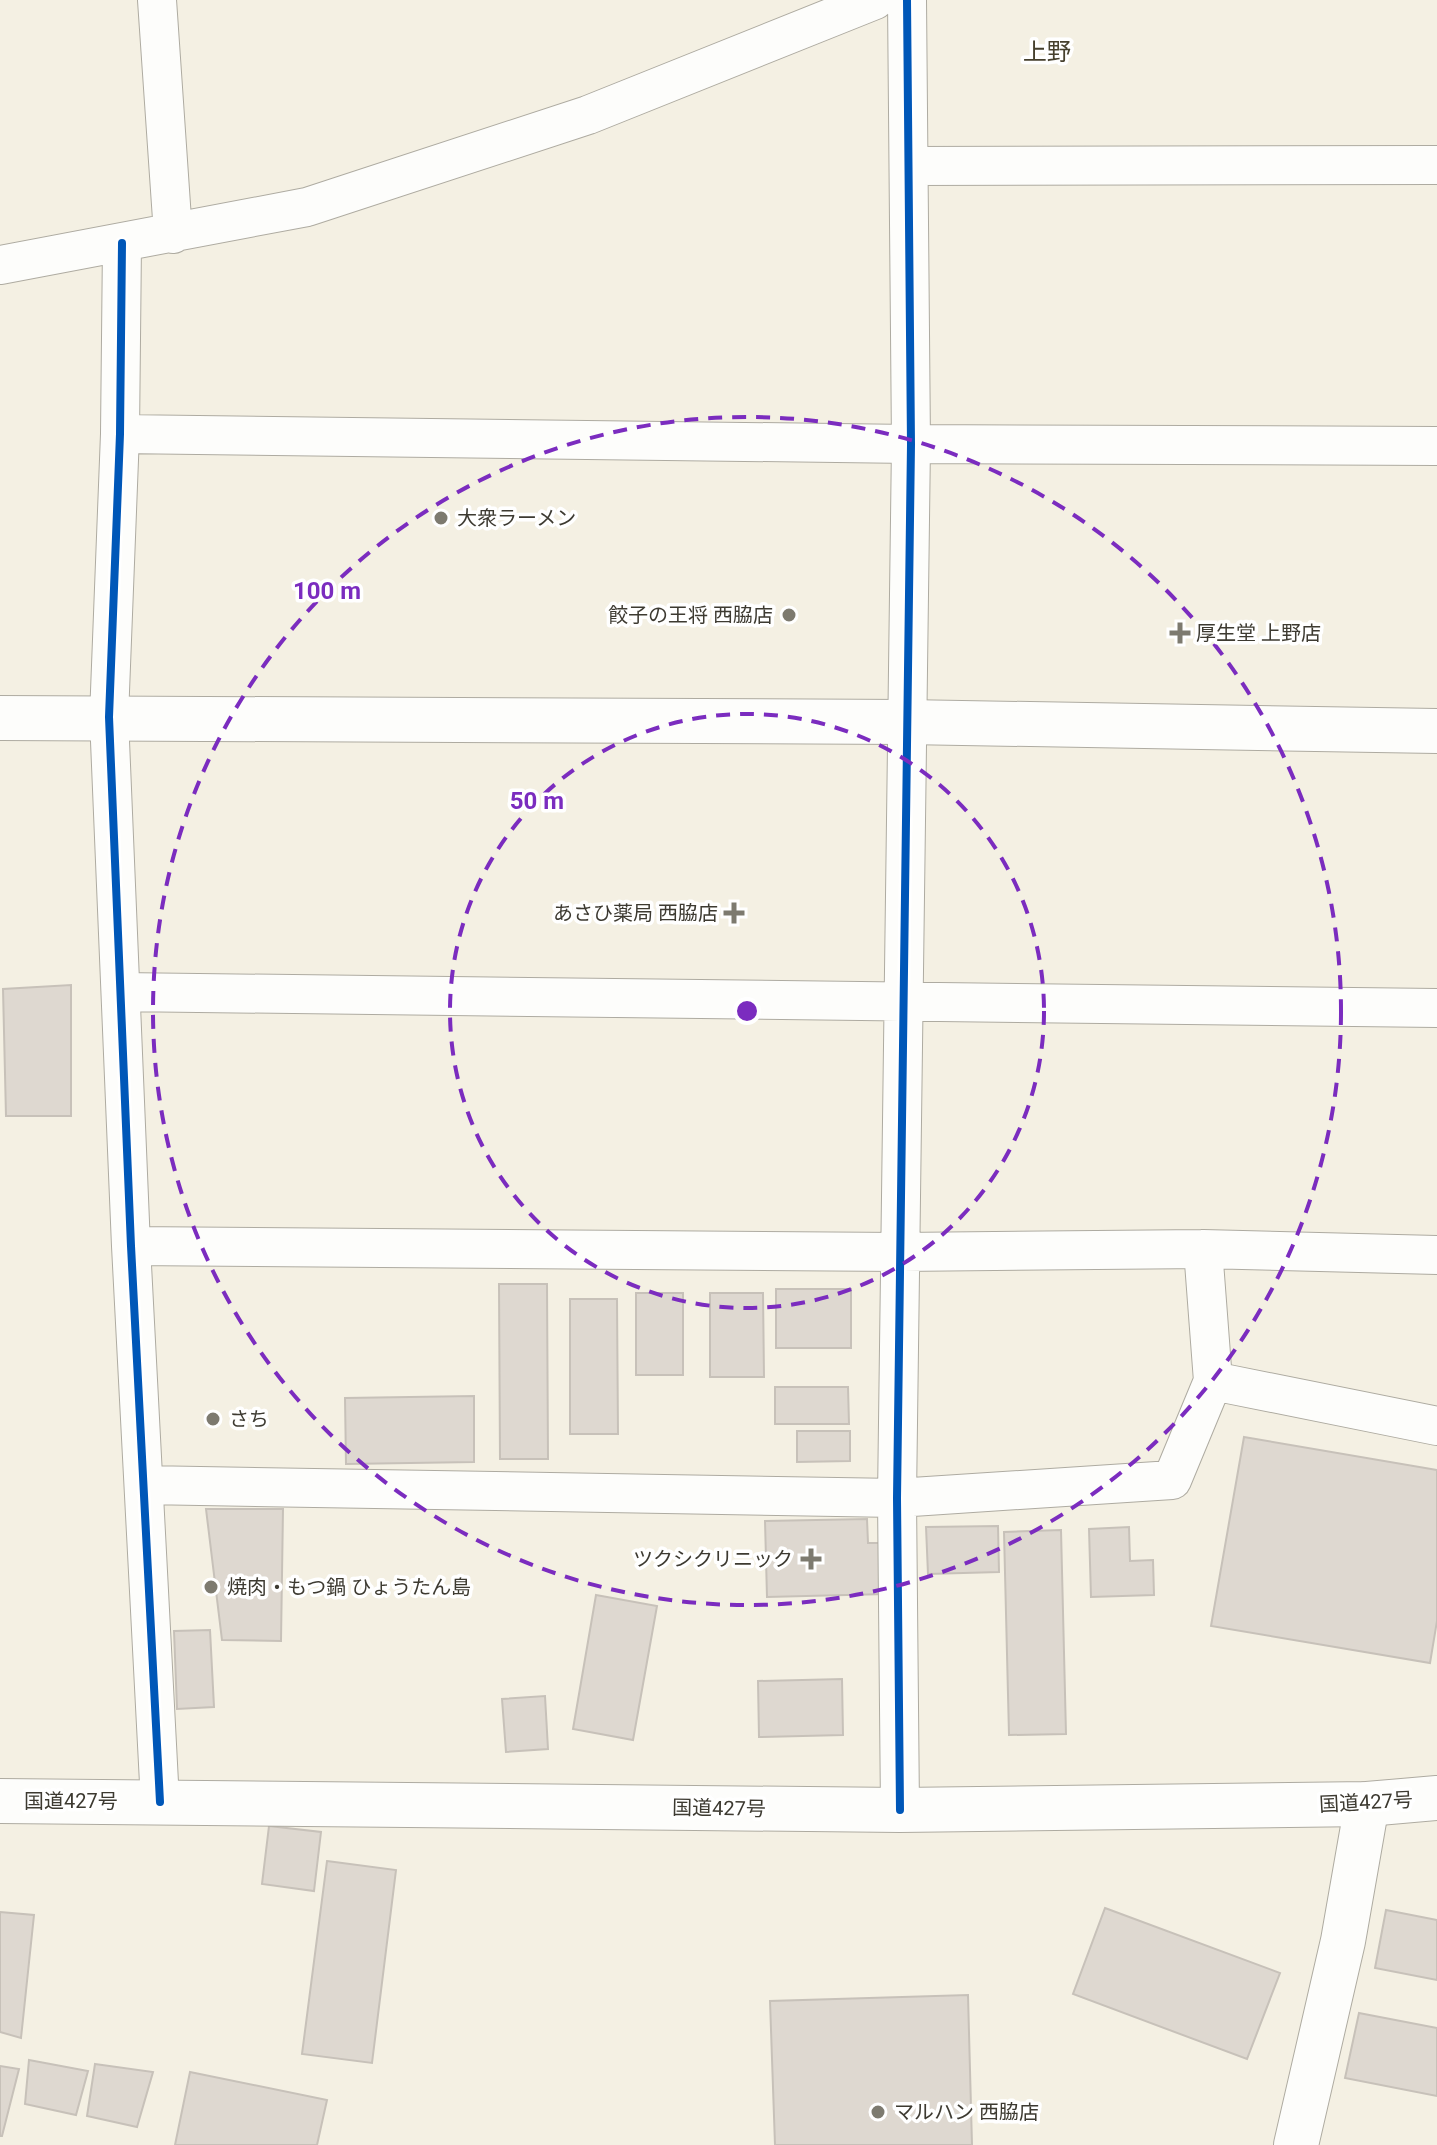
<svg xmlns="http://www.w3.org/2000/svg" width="1437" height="2145" viewBox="0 0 1437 2145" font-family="Roboto,'Noto Sans JP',sans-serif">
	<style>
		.building { fill: #ded8d0; stroke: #c7c1b9; stroke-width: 2 }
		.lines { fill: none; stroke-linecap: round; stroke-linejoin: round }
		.minor-casing { stroke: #aeaba1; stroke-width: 40 }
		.tertiary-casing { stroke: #aeaba1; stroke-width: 46 }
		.trunk-casing { stroke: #aeaba1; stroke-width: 46 }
		.minor { stroke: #fdfdfb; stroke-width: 38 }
		.tertiary { stroke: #fdfdfb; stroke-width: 44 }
		.trunk { stroke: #fdfdfb; stroke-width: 44 }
		.cycleway-casing { stroke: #fff; stroke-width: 13 }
		.cycleway { stroke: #0057b8; stroke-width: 8 }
		.ring { fill: none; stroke: #7b2cbf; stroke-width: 4; stroke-dasharray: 14 10 }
		.poi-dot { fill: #7d7a6f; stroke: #fff; stroke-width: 3 }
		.labels { text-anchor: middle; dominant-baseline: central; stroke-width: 7; stroke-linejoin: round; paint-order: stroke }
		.poi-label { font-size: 20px; fill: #3d3a31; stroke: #fff; text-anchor: start }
		.street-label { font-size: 20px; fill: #3d3a31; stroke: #fff }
		.quarter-label { font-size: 24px; fill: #46402d; stroke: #fff }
		.centre { fill: #7b2cbf; stroke: #fff; stroke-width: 4 }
		.ring-label { font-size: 24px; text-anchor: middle; font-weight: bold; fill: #7b2cbf; stroke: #fff; stroke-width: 7; stroke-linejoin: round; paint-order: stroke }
	</style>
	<rect width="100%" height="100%" fill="#f4f0e3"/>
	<path class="building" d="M71 985V1116H6L3 989Z
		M499 1284H547L548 1459H500Z
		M776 1289H851V1348H776Z
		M636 1293H683V1375H636Z
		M710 1293H763L764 1377H710Z
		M570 1299H617L618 1434H570Z
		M775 1387H848L849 1424H775Z
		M474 1396V1462L346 1464 345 1398Z
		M797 1431H850V1461L797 1462Z
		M1244 1437 1437 1470V1621L1430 1663 1211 1626Z
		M206 1509H283L281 1641 222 1640Z
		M867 1519 868 1543H885L886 1594 767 1597 765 1521Z
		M998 1526 999 1572 928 1574 926 1527Z
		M1129 1527 1130 1561 1153 1560 1154 1595 1091 1597 1089 1529Z
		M1061 1530 1066 1734 1009 1735 1004 1532Z
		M596 1595 657 1606 633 1740 573 1729Z
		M210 1630 214 1707 177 1709 174 1631Z
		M842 1679 843 1735 759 1737 758 1681Z
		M545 1696 548 1749 506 1752 502 1699Z
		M269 1826 321 1832 314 1891 262 1884Z
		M327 1861 396 1870 372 2063 302 2054Z
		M1105 1908 1280 1973 1247 2059 1073 1994Z
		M1386 1910 1437 1920V1980L1375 1968Z
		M0 1912 34 1915 21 2038 0 2032Z
		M968 1995 972 2145H775L770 2001Z
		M1359 2013 1437 2028V2096L1345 2078Z
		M29 2060 88 2071 76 2115 25 2104Z
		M95 2064 153 2072 137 2127 87 2116Z
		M0 2066 19 2069 2 2136H0Z
		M190 2072 327 2100 317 2145H175Z"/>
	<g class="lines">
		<defs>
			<path id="minor" d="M157 0 173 234
				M910 166 1437 165
				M122 243 120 434 109 717 131 1246 160 1802
				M0 265 307 207 588 115 875 0
				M120 434 911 444 1437 446
				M121 992 1437 1008
				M131 1246 901 1252 1203 1249 1437 1255
				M1213 1381 1437 1426
				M144 1485 897 1498 1172 1480 1213 1381 1203 1249
				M900 1810 897 1498 911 444 907 0"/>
			<path id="tertiary" d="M0 718 906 722 1437 731
				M1296 2145 1343 1941 1367 1804"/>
			<path id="trunk" d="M0 1801 900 1810 1367 1804 1437 1798"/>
		</defs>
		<use href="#minor" class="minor-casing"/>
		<use href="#tertiary" class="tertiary-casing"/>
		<use href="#trunk" class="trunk-casing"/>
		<use href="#minor" class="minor"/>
		<use href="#tertiary" class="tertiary"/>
		<use href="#trunk" class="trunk"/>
		<defs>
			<path id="cycleway" d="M122 243 120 434 109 717 131 1246 160 1802
				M900 1810 897 1498 911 444 907 0"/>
		</defs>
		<use href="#cycleway" class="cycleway-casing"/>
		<use href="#cycleway" class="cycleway"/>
	</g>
	<g class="ring">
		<circle cx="747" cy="1011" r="297"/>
		<circle cx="747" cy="1011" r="594"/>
	</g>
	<g class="poi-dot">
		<circle cx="441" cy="518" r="8"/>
		<circle cx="789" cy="615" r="8"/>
		<path d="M1176 621h8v8h8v8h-8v8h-8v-8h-8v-8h8z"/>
		<path d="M730 901h8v8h8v8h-8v8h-8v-8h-8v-8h8z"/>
		<circle cx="213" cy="1419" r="8"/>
		<path d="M807 1547h8v8h8v8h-8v8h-8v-8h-8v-8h8z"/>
		<circle cx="211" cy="1587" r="8"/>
		<circle cx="878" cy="2112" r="8"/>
	</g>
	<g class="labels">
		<g class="poi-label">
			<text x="457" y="518">大衆ラーメン</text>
			<text x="773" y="615" text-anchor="end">餃子の王将 西脇店</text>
			<text x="1196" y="633">厚生堂 上野店</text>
			<text x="718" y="913" text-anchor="end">あさひ薬局 西脇店</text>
			<text x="229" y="1419">さち</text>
			<text x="793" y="1559" text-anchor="end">ツクシクリニック</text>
			<text x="227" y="1587">焼肉・もつ鍋 ひょうたん島</text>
			<text x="894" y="2112">マルハン 西脇店</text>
		</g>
		<g class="street-label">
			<text x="71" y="1801">国道427号</text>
			<text transform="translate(1366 1802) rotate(-3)">国道427号</text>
			<text transform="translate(719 1808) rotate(1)">国道427号</text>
		</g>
		<g class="quarter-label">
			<text x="1047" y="52">上野</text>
		</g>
	</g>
	<circle cx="747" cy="1011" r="12" class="centre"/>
	<g class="ring-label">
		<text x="327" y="599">100 m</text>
		<text x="537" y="809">50 m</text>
	</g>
</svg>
